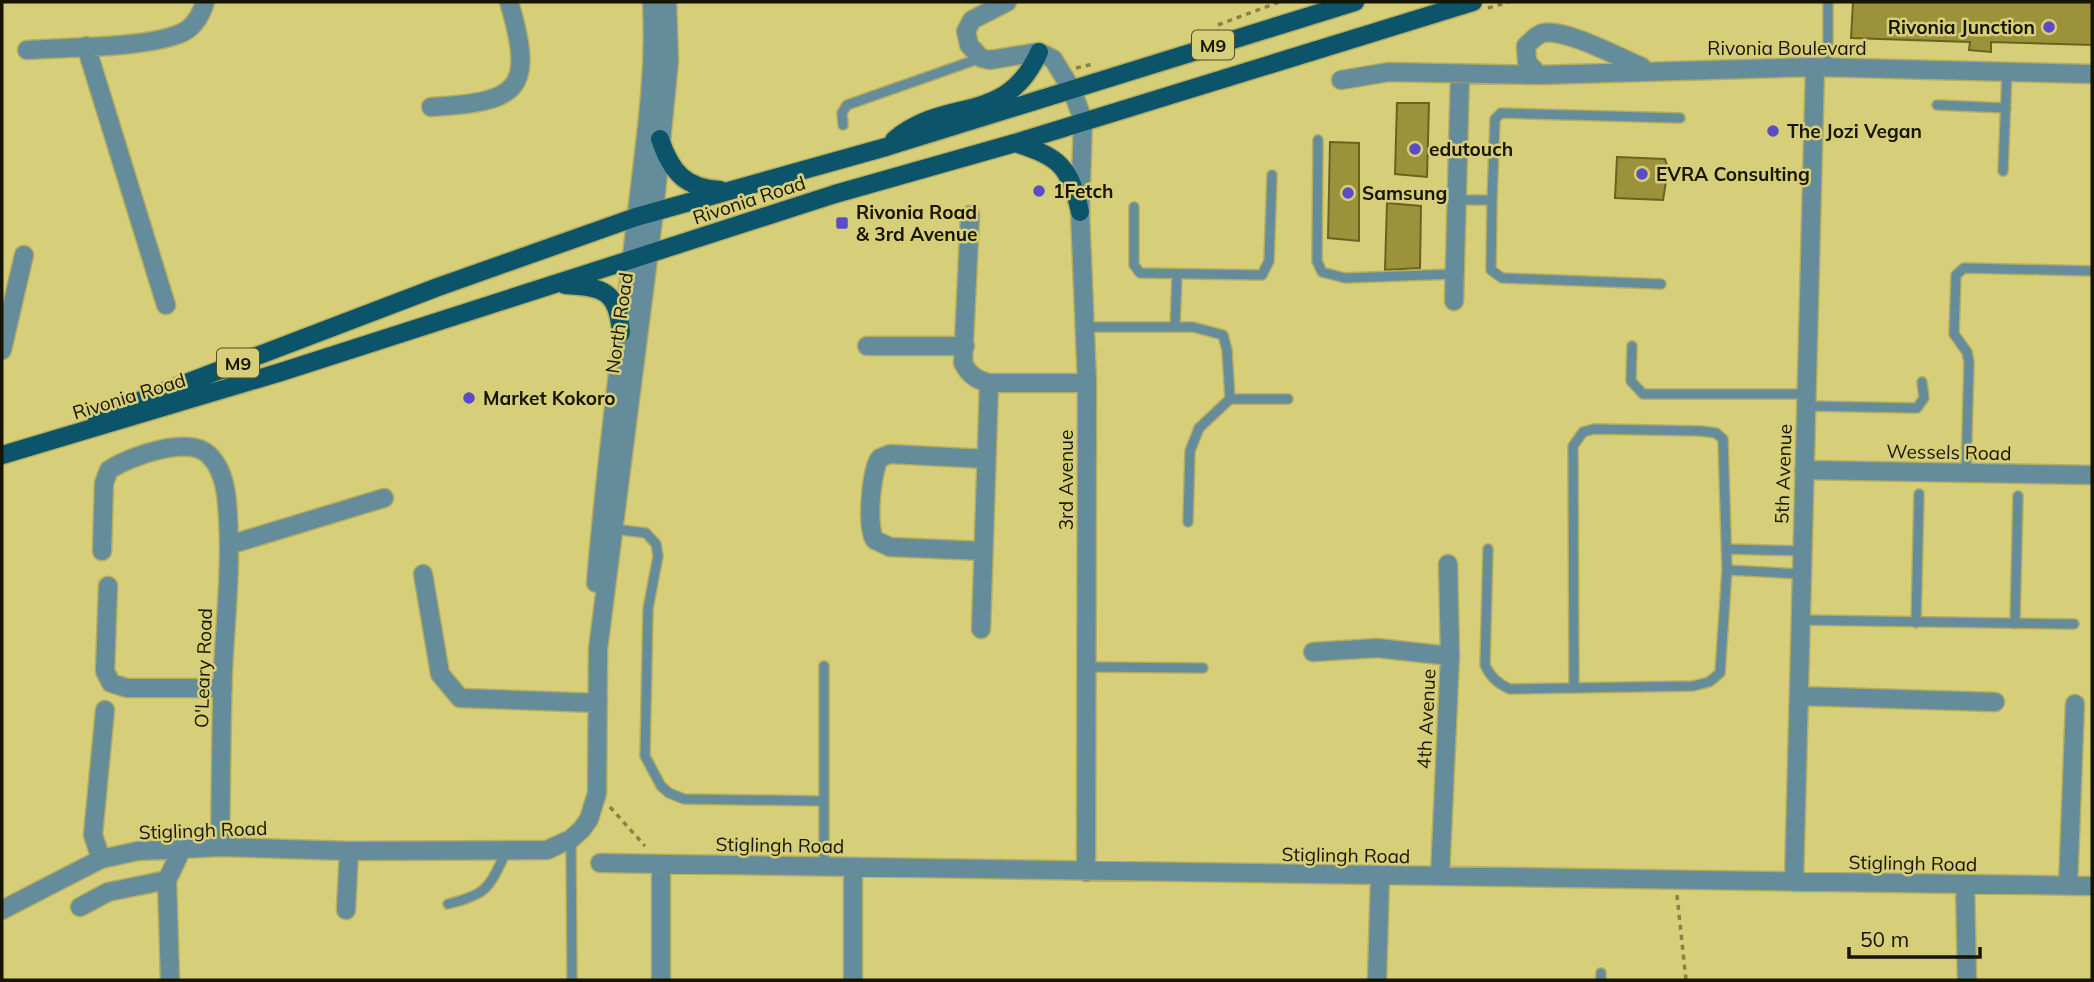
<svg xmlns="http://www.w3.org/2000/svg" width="2094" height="982" viewBox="0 0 2094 982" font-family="Mulish,sans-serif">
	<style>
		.building { fill: #9b923b; stroke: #6a6320; stroke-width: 2 }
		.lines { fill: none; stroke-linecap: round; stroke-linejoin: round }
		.lane-casing { stroke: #b4ad62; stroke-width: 12 }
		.street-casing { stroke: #b4ad62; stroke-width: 21 }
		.primary-casing { stroke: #b4ad62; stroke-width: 21 }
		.path { stroke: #888247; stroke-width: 3.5; stroke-dasharray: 5 5; stroke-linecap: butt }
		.lane { stroke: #648c9b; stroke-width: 9 }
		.street { stroke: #648c9b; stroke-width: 18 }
		.primary { stroke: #0b5469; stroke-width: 18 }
		.poi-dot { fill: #5b4cc5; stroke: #d6ce78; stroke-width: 2.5 }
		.labels { text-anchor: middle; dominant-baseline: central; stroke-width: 5; stroke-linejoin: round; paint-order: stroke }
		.shield { fill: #d6ce78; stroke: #504c24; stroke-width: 2 }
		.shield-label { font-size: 18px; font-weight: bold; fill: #171400 }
		.poi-label { font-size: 19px; font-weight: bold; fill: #171400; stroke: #d6ce78; text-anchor: start }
		.street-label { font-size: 19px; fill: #171400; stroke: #d6ce78 }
	</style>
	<rect width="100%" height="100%" fill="#d6ce78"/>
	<path class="building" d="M1853 2H2092V45L1991 42V52L1969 50 1970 42 1851 38Z
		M1397 103H1429L1427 177 1395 174Z
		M1330 142 1359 143V241L1328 238Z
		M1617 157 1665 159 1668 169 1663 200 1615 198Z
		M1387 203 1421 206 1420 268 1385 270Z"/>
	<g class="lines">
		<defs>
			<path id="lane" d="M1828 2V68
				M1937 105 2006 108
				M843 125 842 113 847 105 981 58
				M1318 140 1317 261 1322 272 1345 278 1455 274
				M2003 171 2007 72
				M1456 200H1492L1491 270 1502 278 1661 284
				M1492 200 1495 119 1501 113 1680 118
				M1134 207V265L1140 273 1262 275 1269 261 1272 175
				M1085 327H1193L1223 335 1227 350 1230 399 1199 428 1190 451 1188 522
				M1175 327 1177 275
				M1632 346 1631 381 1643 394H1806
				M1230 399H1288
				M1806 406 1917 408 1924 398 1922 382
				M1966 473 1969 362 1967 352 1954 334 1956 275 1964 268 2092 271
				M614 529 646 533 656 544 658 556 648 609 645 756 661 786 669 793 684 799 824 801
				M1488 549 1485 665C1490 677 1498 684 1510 689L1693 686 1709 682 1720 673 1727 570 1723 439 1716 433 1701 431 1594 429 1583 432 1573 446 1574 688
				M1727 549 1802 551
				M1727 570 1802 574
				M1800 620 2074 624
				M1916 623 1919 494
				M2015 624 2018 496
				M1087 667 1203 668
				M571 839 572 980
				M824 867V666
				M448 904C489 894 489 887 507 850
				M1601 973V980"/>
			<path id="street" d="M1007 2 972 20 966 31 969 45 981 58 990 60 1039 52 1053 59 1072 90 1083 120 1080 212 1087 383 1086 872
				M86 46 166 305
				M27 50C67 47 144 48 179 34 193 29 201 15 205 2
				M1539 75 1527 62 1526 46C1531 41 1536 35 1543 33 1565 28 1620 58 1642 67
				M1341 80 1389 72 1539 75 1815 67 2092 74
				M431 107C520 102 535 90 509 2
				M970 215 963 363C969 375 977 380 989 383H1087
				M1454 301 1460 74
				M867 346H965
				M2 350 24 255
				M1804 470 2092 475
				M229 545 384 498
				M102 551 104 483 109 470C130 456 189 435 209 455 219 465 224 480 226 494 233 552 226 612 223 670 221 729 221 788 220 847
				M983 551 890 547 875 540C866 528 871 470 880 458L890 454 986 459
				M423 574 440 674 460 698 598 703
				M596 583C606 459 623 336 637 213 645 143 656 73 652 2
				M108 586 105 671 111 683 127 688H223
				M981 629 989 383
				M1313 652 1377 648 1450 656
				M1799 696 1995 702
				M101 859 93 835 105 710
				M600 863 2092 886
				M853 868V980
				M1440 876 1450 656 1448 564
				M1794 882 1815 67
				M1965 884 1967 980
				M2068 886 2075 704
				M80 907 108 892 167 880
				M2 910 101 859 138 851 220 847 349 851 547 850 571 839 582 829 589 819 597 793 598 649 654 212 669 61 667 2
				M346 910 349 851
				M170 980 167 880 182 849
				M661 980V864
				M1377 980 1380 877"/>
			<path id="primary" d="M660 139C671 172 685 188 720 190
				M894 140C947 95 1006 127 1039 52
				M1015 143C1059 157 1070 166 1080 212
				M565 285C604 287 618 291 621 333
				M97 417 438 287 636 217 886 147 1355 2
				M2 455 281 372 835 194 1015 143 1473 2"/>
		</defs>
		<use href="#lane" class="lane-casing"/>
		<use href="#street" class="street-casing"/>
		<use href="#primary" class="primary-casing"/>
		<path class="path" d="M1488 8 1509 2
			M1218 25 1279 2
			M1076 68 1093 64
			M610 807 645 846
			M1677 895 1686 980"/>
		<use href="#lane" class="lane"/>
		<use href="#street" class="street"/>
		<use href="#primary" class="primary"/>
	</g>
	<g class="poi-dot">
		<circle cx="2049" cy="27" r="7"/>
		<circle cx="1773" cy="131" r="7"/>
		<circle cx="1415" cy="149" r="7"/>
		<circle cx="1642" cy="174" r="7"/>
		<circle cx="1039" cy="191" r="7"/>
		<circle cx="1348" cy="193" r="7"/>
		<rect x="835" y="216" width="14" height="14" rx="3.5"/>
		<circle cx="469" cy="398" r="7"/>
	</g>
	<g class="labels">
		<g class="shield">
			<rect x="1192" y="30.5" width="42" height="29" rx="5"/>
			<rect x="217" y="348.5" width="42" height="29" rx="5"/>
		</g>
		<g class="shield-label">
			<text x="1213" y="45">M9</text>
			<text x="238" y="363">M9</text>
		</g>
		<g class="poi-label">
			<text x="2035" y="27" text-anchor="end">Rivonia Junction</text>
			<text x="1787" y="131">The Jozi Vegan</text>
			<text x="1429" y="149">edutouch</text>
			<text x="1656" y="174">EVRA Consulting</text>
			<text x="1053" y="191">1Fetch</text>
			<text x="1362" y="193">Samsung</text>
			<text x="856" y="212">Rivonia Road<tspan x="856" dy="22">&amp; 3rd Avenue</tspan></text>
			<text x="483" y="398">Market Kokoro</text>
		</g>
		<g class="street-label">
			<text x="1787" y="48">Rivonia Boulevard</text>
			<text transform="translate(749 200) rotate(-18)">Rivonia Road</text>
			<text transform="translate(619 323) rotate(-82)">North Road</text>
			<text transform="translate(129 396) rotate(-17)">Rivonia Road</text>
			<text transform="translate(1949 452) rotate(1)">Wessels Road</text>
			<text transform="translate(1783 474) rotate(-88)">5th Avenue</text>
			<text transform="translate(1066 480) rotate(-90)">3rd Avenue</text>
			<text transform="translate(203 668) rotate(-88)">O'Leary Road</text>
			<text transform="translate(1426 719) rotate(-87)">4th Avenue</text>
			<text transform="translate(203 830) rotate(-2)">Stiglingh Road</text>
			<text transform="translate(780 845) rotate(1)">Stiglingh Road</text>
			<text transform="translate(1346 855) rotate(1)">Stiglingh Road</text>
			<text transform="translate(1913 863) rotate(1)">Stiglingh Road</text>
		</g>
	</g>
	<rect width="2094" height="982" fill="none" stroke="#171400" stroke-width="7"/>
	<path d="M1849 947v10h131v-10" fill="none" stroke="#171400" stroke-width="3.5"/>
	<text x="1860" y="947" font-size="21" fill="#171400" stroke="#d6ce78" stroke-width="5" paint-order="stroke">50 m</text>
</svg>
